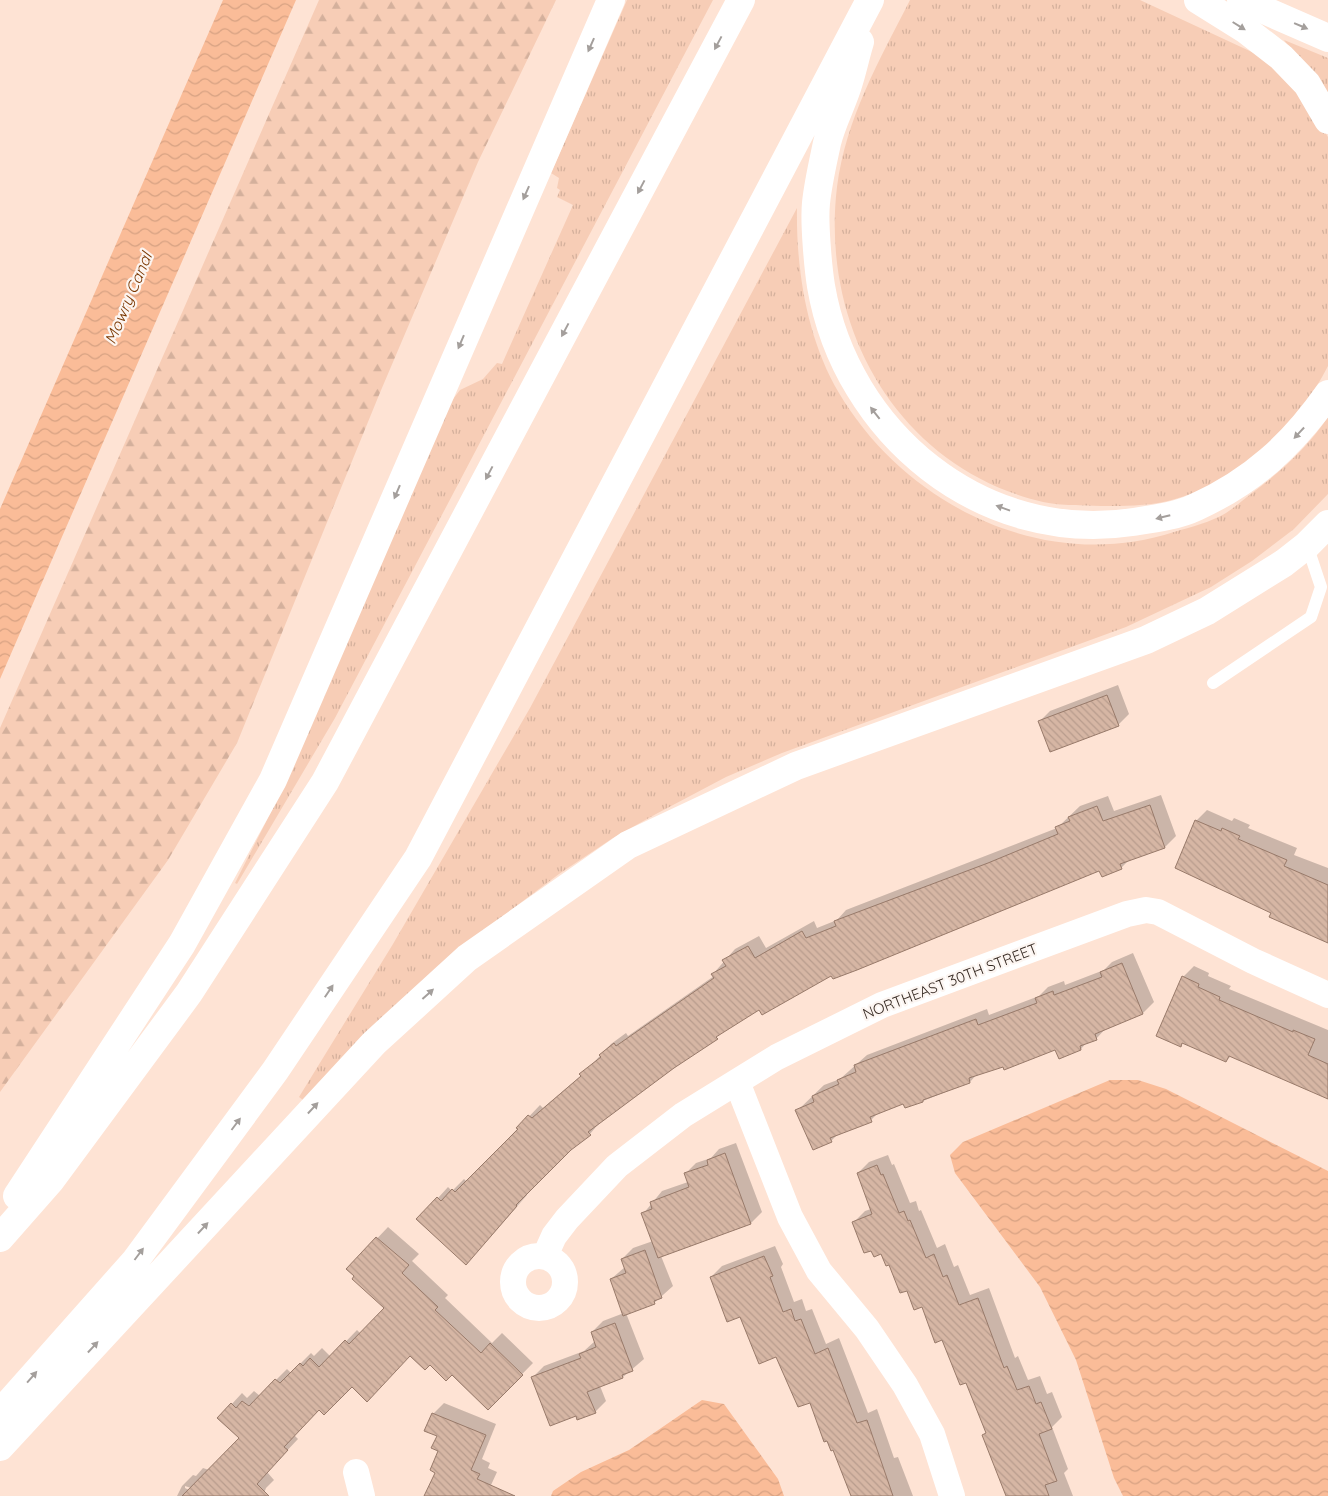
<svg xmlns="http://www.w3.org/2000/svg" width="1328" height="1496" viewBox="0 0 1328 1496" font-family="Quicksand,sans-serif">
	<style>
		.grass { fill: url(#grass-tufts) }
		.forest { fill: url(#forest-firs) }
		.water { fill: url(#water-waves) }
		.shadow { fill: #0003; fill-rule: evenodd }
		.building { fill: url(#building-back-hatch); stroke: #987a6a }
		.lines { fill: none; stroke-linecap: round; stroke-linejoin: round }
		.service { stroke: #fff; stroke-width: 12 }
		.minor { stroke: #fff; stroke-width: 26 }
		.secondary { stroke: #fff; stroke-width: 28 }
		.motorway { stroke: #fff; stroke-width: 28 }
		.oneway { fill: #a49f9c }
		.labels { text-anchor: middle; dominant-baseline: central; stroke-width: 4.5; stroke-linejoin: round; paint-order: stroke }
		.street-label { font-size: 15px; fill: #352922; stroke: #fcf5f1 }
		.water-label { font-size: 16px; font-style: italic; fill: #7a3700; stroke: #fcf5f1 }
	</style>
	<defs>
		<pattern id="grass-tufts" width="24" height="20" patternUnits="userSpaceOnUse" patternTransform="scale(1.25)"><rect width="24" height="20" fill="#f7cdb6"/><path d="M3 7l-1-3M5 7V3M7 7l1-3M15 17l-1-3M17 17v-4M19 17l1-3" fill="none" stroke="#d4b09c"/></pattern>
		<pattern id="forest-firs" width="22" height="20" patternUnits="userSpaceOnUse" patternTransform="scale(1.25)"><rect width="22" height="20" fill="#f7cdb6"/><path d="M5 1l3.5 6h-7zM16 11l3.5 6h-7z" fill="#d4b09c"/></pattern>
		<pattern id="water-waves" width="16" height="10" patternUnits="userSpaceOnUse" patternTransform="scale(1.25)"><rect width="16" height="10" fill="#fabc98"/><path d="M0 5q4-4 8 0t8 0" fill="none" stroke="#d7a283"/></pattern>
		<pattern id="building-back-hatch" width="6" height="6" patternUnits="userSpaceOnUse" patternTransform="scale(1.25)"><rect width="6" height="6" fill="#d6b6a4"/><path d="M-1 5l2 2M0 0l6 6M5-1l2 2" fill="none" stroke="#b89c8d"/></pattern>
	</defs>
	<rect width="100%" height="100%" fill="#fee3d4"/>
	<path class="grass" d="M627 0H713L335 718 237 884 235 883 271 812 447 407 460 390 483 379 497 363 502 364 573 205 557 197 560 190 557 188 559 178 551 173Z
		M910 0H1140L1269 60 1310 107 1328 137V366C1296 429 1238 484 1168 501 1146 506 1123 506 1101 506 1082 505 1062 506 1043 502 899 468 820 329 837 187 846 118 879 61 910 0Z
		M1284 40 1328 58V98Z
		M797 208C796 270 807 339 839 393 906 506 1045 574 1174 532 1191 527 1211 522 1226 513 1238 505 1249 495 1260 487 1287 466 1309 445 1328 417V494L1294 529 1252 561 1211 587 1126 627 782 753 726 777 656 814 613 838 559 874 499 919 307 1103 299 1097 393 944 530 708Z"/>
	<path class="forest" d="M319 0H556L478 162 379 395 237 743 168 860 0 1092V728Z"/>
	<path class="water" d="M223 0H296L0 679V509Z
		M1110 1080H1138L1166 1089 1328 1171V1496H1123L1114 1478 1076 1360 1040 1287 955 1173 950 1155 963 1142Z
		M702 1400 724 1404 778 1479 784 1496H551L553 1491 581 1472 629 1450Z"/>
	<path class="shadow" d="M1118 685 1129 714 1118 725 1039 722 1050 711Z
		M1161 795 1176 836 1165 847 1130 859 1121 868 1100 870 832 974 760 1008 725 1030 600 1122 590 1134 570 1149 526 1193 527 1195 477 1252 438 1198 448 1187 452 1191 464 1179 467 1182 540 1105 543 1108 582 1075 611 1044 626 1033 628 1036 714 976 713 974 735 949 759 936 766 948 814 921 817 928 837 920 846 910 1057 828 1080 806 1108 796 1114 811Z
		M1207 810 1232 821 1234 818 1250 825 1248 828 1297 848 1294 855 1328 868V942L1273 912 1196 821Z
		M1133 953 1154 1002 1143 1013 1107 1027 1096 1039 1087 1042 1081 1049H1056L977 1074 970 1082 923 1101 904 1102 879 1112 871 1120 838 1134 831 1141 797 1111 824 1085 840 1079 867 1055 987 1009 989 1015 1039 996 1048 987 1064 981 1065 985 1104 970 1112 962Z
		M1194 966 1209 973 1208 976 1231 986 1229 989 1328 1030V1098L1231 1056 1226 1061 1183 1042 1180 1046 1183 977Z
		M736 1143 762 1212 751 1223 661 1256 673 1286 654 1303 626 1313 644 1359 623 1377 600 1386 606 1401 595 1412 576 1414 533 1377 544 1366 584 1351 595 1341 592 1332 603 1321 624 1313 611 1279 625 1267 622 1259 633 1248 653 1241 643 1214 662 1191 688 1182 685 1174 696 1163 711 1158 719 1149Z
		M888 1155 892 1165 894 1164 910 1203 916 1201 919 1211 921 1210 937 1248 945 1244 954 1267 958 1265 970 1295 989 1288 1015 1358 1018 1356 1028 1380 1040 1376 1047 1394 1052 1392 1062 1417 1052 1427 1068 1469 1064 1473 1073 1496H1007L984 1435 987 1432 966 1381 943 1338 922 1306 882 1252 854 1222 865 1211 871 1209 858 1173 869 1162Z
		M388 1227 419 1254 412 1261 448 1295 445 1298 492 1343 502 1333 533 1363 488 1409 452 1374 411 1355 352 1386 320 1409 294 1435 298 1439 267 1472 274 1480 266 1488 263 1496H177L182 1486 193 1475 196 1476 203 1468 209 1470 241 1438 219 1418 242 1393 247 1398 254 1391 260 1396 287 1369 291 1373 311 1353 314 1356 322 1348 331 1357 357 1330 361 1334 385 1308 348 1269ZM185 1486 194 1489 193 1492 185 1488Z
		M775 1246 783 1264 781 1267 794 1302 802 1299 806 1311 812 1309 826 1344 839 1338 868 1413 877 1409 894 1458 898 1457 913 1496H852L834 1449 810 1401 777 1356 711 1277 722 1266Z
		M444 1403 496 1424 482 1459 490 1463 488 1468 497 1472 486 1496H425L437 1472 440 1451 433 1414Z"/>
	<path class="building" d="M1107 695 1119 726 1050 752 1038 721Z
		M1150 805 1165 848 1120 864 1122 869 1102 877 1099 871 857 970 833 979 831 976 762 1015 759 1010 716 1037 718 1039 674 1068 588 1132 591 1135 571 1150 516 1205 517 1206 466 1265 416 1219 437 1197 441 1201 452 1189 455 1192 518 1129 516 1128 528 1115 532 1118 581 1076 579 1074 601 1057 599 1055 614 1043 616 1046 714 978 711 974 726 966 722 960 748 946 755 958 802 931 806 938 836 926 834 921 988 863 1058 834 1055 827 1070 821 1068 817 1097 806 1103 821Z
		M1195 820 1221 831 1222 828 1240 836 1238 839 1287 860 1284 866 1328 885V943L1269 917 1271 913 1175 868Z
		M1122 963 1143 1014 1095 1034 1097 1040 1080 1046 1081 1050 1059 1059 1055 1050 1004 1070 1003 1067 969 1078 970 1083 923 1100V1102L905 1108 903 1104 870 1117 872 1122 830 1138 832 1142 813 1150 795 1110 814 1102 812 1096 839 1084 837 1080 856 1072 854 1065 976 1019 978 1025 1037 1003 1035 998 1053 991 1054 995 1102 977 1100 972Z
		M1182 976 1199 984 1198 987 1220 997 1219 1000 1293 1032V1030L1315 1039 1308 1055 1328 1064V1099L1229 1056 1226 1062 1182 1043 1181 1047 1156 1036Z
		M725 1153 751 1224 658 1258 641 1213 652 1209 650 1202 689 1187 684 1173 708 1165 707 1160Z
		M877 1165 881 1175 883 1174 899 1213 904 1211 908 1221 910 1220 926 1258 934 1254 943 1277 947 1275 959 1305 978 1298 1004 1368 1007 1366 1017 1390 1029 1386 1036 1404 1041 1402 1052 1429 1039 1434 1057 1481 1045 1485 1049 1496H1006L982 1435 986 1433 966 1383 960 1385 942 1340 935 1343 922 1307 914 1310 907 1291 900 1293 889 1265 886 1266 881 1254 874 1257 871 1251 864 1253 852 1222 872 1214 857 1173Z
		M376 1237 409 1265 402 1273 438 1307 435 1310 481 1353 490 1343 523 1375 488 1410 452 1375 446 1381 430 1365 425 1370 410 1356 367 1402 352 1387 324 1415 319 1410 284 1447 288 1450 257 1484 269 1496H182L239 1438 217 1418 231 1403 236 1408 242 1401 249 1406 275 1379 280 1383 300 1363 303 1366 310 1358 319 1367 345 1340 349 1344 384 1308 352 1279 354 1276 346 1269Z
		M645 1250 662 1298 654 1301 655 1304 623 1316 610 1279 626 1273 621 1259Z
		M764 1256 773 1276 770 1277 783 1312 791 1309 795 1321 801 1319 815 1354 828 1348 857 1423 867 1420 893 1496H851L833 1450 831 1451 827 1441 824 1442 810 1403 798 1407 776 1357 759 1364 740 1317 727 1322 710 1277Z
		M615 1323 633 1371 622 1375 623 1378 587 1392 596 1413 577 1420 576 1416 550 1426 531 1377 581 1358 579 1354 596 1347 591 1332Z
		M432 1413 486 1435 471 1470 480 1474 477 1479 515 1496H424L435 1473 430 1470 438 1451 431 1448 437 1436 424 1431Z"/>
	<g class="lines">
		<path class="service" d="M1213 683 1311 617 1321 587 1307 545"/>
		<path class="minor" d="M737 1082 790 1217 819 1271 867 1329 905 1385 932 1434 952 1496
			M513 1282a26 26 0 1 1 52 0a26 26 0 1 1-52 0Z
			M545 1256 554 1236 567 1219 617 1166 683 1115 777 1057 882 1005 1127 914 1146 910 1158 912 1253 961 1328 995
			M356 1472 362 1496"/>
		<path class="secondary" d="M1241 0 1328 38"/>
		<path class="motorway" d="M1198 0 1246 30 1281 57 1307 84 1328 120
			M860 42C856 55 853 69 849 82 843 103 832 122 827 143 823 162 818 183 816 203 814 222 818 267 821 286 846 433 982 545 1133 522 1153 519 1177 516 1196 507 1253 481 1292 445 1328 394
			M17 1196 182 944 273 780 611 0
			M0 1238 51 1180 189 993 325 782 741 0
			M0 1413 135 1261 275 1071 418 858 870 0
			M0 1447 374 1043 467 958 628 845 796 766 1146 640 1207 611 1284 563 1307 545 1328 524"/>
	</g>
	<defs><path id="oneway-solid" d="M-6-.8H1V-3.2L6.5 0L1 3.2V.8H-6Z" transform="scale(1.25)"/></defs>
	<g class="oneway">
		<use href="#oneway-solid" transform="translate(1239 26) rotate(32)"/>
		<use href="#oneway-solid" transform="translate(1301 26) rotate(23)"/>
		<use href="#oneway-solid" transform="translate(718 43) rotate(118)"/>
		<use href="#oneway-solid" transform="translate(591 45) rotate(114)"/>
		<use href="#oneway-solid" transform="translate(641 187) rotate(118)"/>
		<use href="#oneway-solid" transform="translate(526 193) rotate(114)"/>
		<use href="#oneway-solid" transform="translate(565 330) rotate(118)"/>
		<use href="#oneway-solid" transform="translate(461 342) rotate(113)"/>
		<use href="#oneway-solid" transform="translate(875 413) rotate(-128)"/>
		<use href="#oneway-solid" transform="translate(1299 433) rotate(133)"/>
		<use href="#oneway-solid" transform="translate(489 473) rotate(118)"/>
		<use href="#oneway-solid" transform="translate(397 492) rotate(113)"/>
		<use href="#oneway-solid" transform="translate(1003 508) rotate(-160)"/>
		<use href="#oneway-solid" transform="translate(1163 517) rotate(166)"/>
		<use href="#oneway-solid" transform="translate(329 991) rotate(-56)"/>
		<use href="#oneway-solid" transform="translate(428 994) rotate(-42)"/>
		<use href="#oneway-solid" transform="translate(313 1108) rotate(-47)"/>
		<use href="#oneway-solid" transform="translate(236 1124) rotate(-53)"/>
		<use href="#oneway-solid" transform="translate(203 1228) rotate(-47)"/>
		<use href="#oneway-solid" transform="translate(139 1254) rotate(-53)"/>
		<use href="#oneway-solid" transform="translate(93 1347) rotate(-47)"/>
		<use href="#oneway-solid" transform="translate(32 1377) rotate(-49)"/>
	</g>
	<g class="labels">
		<g class="street-label">
			<text transform="translate(950 981) rotate(-21)">NORTHEAST 30TH STREET</text>
		</g>
		<g class="water-label">
			<text transform="translate(128 298) rotate(-67)">Mowry Canal</text>
		</g>
	</g>
</svg>
